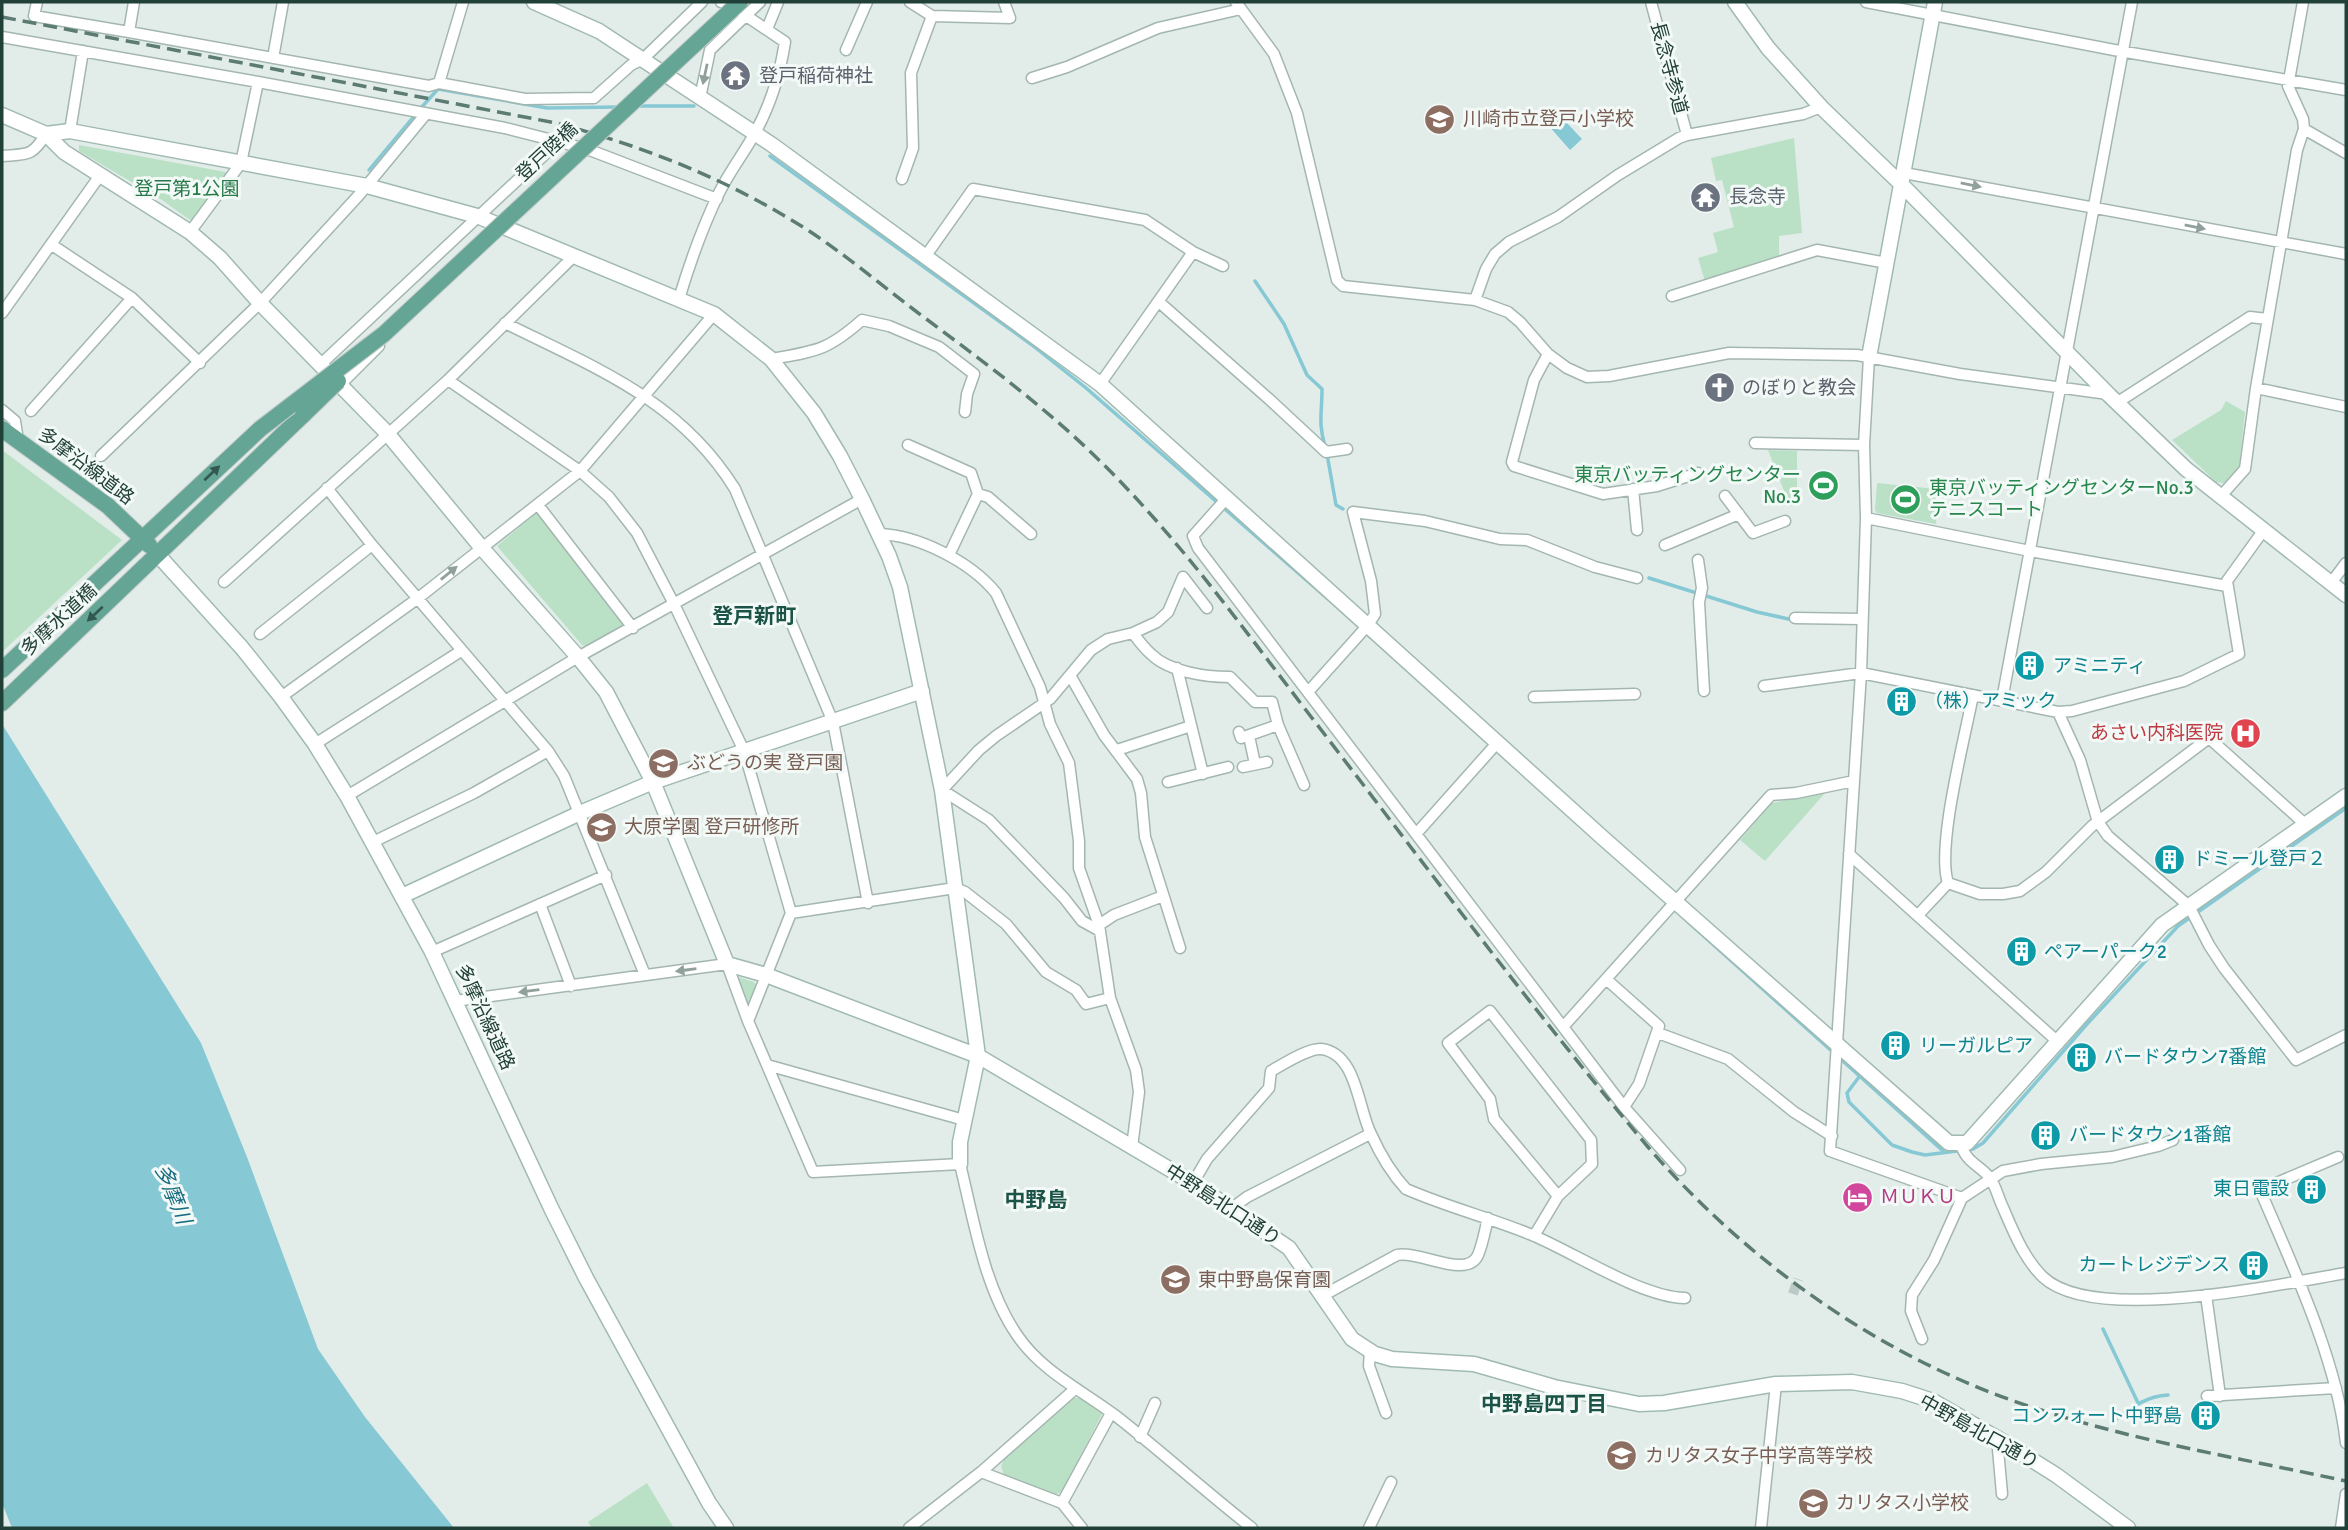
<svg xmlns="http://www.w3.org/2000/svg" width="2348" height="1530" viewBox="0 0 2348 1530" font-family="Signika,'Noto Sans JP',sans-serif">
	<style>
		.green { fill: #bae0c5 }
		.water { fill: #87c8d5 }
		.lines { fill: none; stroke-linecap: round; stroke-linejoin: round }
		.stream { stroke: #87c8d5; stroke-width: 3.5 }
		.street-tunnel { stroke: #bbcac6; stroke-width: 10; stroke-dasharray: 10 5; stroke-linecap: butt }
		.street-casing { stroke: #a4b6b0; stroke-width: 13 }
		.secondary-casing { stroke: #a0bab1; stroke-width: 17 }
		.primary-casing { stroke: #c1cac7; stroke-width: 18 }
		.street { stroke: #fff; stroke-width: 10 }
		.secondary { stroke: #fff; stroke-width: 14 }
		.primary { stroke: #64a596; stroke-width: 16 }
		.rail { stroke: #5b7b73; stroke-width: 3.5; stroke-dasharray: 14 7; stroke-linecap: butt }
		.primary-bridge-casing { stroke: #c1cac7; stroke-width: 18; stroke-linecap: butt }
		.primary-bridge { stroke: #64a596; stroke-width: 16 }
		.oneway { fill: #90a09c }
		.oneway2 { fill: #325950 }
		.labels { text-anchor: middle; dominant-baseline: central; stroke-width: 6; stroke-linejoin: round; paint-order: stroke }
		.street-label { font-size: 19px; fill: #214038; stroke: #f3f9f6 }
		.worship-label { font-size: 19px; fill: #5b616d; stroke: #f3f9f6; text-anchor: start }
		.education-label { font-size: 19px; fill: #785e54; stroke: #f3f9f6; text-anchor: start }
		.park-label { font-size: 19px; fill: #287949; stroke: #f3f9f6 }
		.leisure-label { font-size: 19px; fill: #27864d; stroke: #f3f9f6; text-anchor: end }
		.culture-label { font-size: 19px; fill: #0d838f; stroke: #f3f9f6; text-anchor: start }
		.health-label { font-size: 19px; fill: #be3a42; stroke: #f3f9f6; text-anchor: end }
		.hotel-label { font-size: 19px; fill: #b23c85; stroke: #f3f9f6; text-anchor: start }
		.neighbourhood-label { font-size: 21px; font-weight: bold; fill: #1b5347; stroke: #f3f9f6 }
		.water-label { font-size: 21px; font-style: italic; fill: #176c80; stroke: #f3f9f6 }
	</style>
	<rect width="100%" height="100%" fill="#e2ede9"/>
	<path class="green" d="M1794 138 1802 233 1779 236V257L1705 281 1698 258 1718 252 1713 233 1734 227 1722 180 1716 181 1711 158Z
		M79 145 231 173 194 219 190 220 162 200 79 151Z
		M2226 401 2245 412 2239 468 2224 483 2216 482 2172 440 2221 410Z
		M2 450 122 540 2 652Z
		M1768 450 1797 451V506H1790Z
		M1877 483 1937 489 1936 524 1877 513 1875 510Z
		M535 514H540L626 626 590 646 582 645 497 546Z
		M1825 793 1765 861 1740 840 1772 803Z
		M738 977 754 982 757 986 752 1006 748 1007 736 979Z
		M1074 1398H1080L1102 1414 1062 1492 1056 1494 1004 1475 1001 1466 1004 1460Z
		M647 1483 674 1528H592L588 1522Z"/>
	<path class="water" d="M1552 107 1582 139 1570 150 1541 117Z
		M2 724 201 1043 247 1157 318 1349 365 1417 454 1528H12L2 1503Z"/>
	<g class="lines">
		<path class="stream" d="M637 106H694
			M420 109 438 89 547 108 618 107
			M770 156 1032 345 1086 388 1327 598
			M369 170 415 115
			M1255 281 1284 324 1307 375 1322 389C1322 413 1318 423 1325 446
			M1327 454 1336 505 1343 509
			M1649 578 1757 612 1793 620
			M1687 921 1943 1151
			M1859 1077 1847 1093 1849 1102 1892 1145 1912 1152 1925 1155 1973 1149 1983 1143 2087 1024 2178 926 2346 808
			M2103 1329 2138 1403
			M2116 1419C2132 1407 2147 1396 2168 1395"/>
		<path class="street-tunnel" d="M1793 1294 1798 1279"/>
		<defs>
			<path id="street" d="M37 2 34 16 129 32
				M134 2 129 32 429 86 439 83 525 99 594 98 631 65 643 59 702 2
				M910 2 932 16 1010 18 1004 2
				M1236 2 1274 54 1297 113 1337 280 1343 286 1475 300 1508 312 1520 322 1548 354 1567 368 1587 377 1609 376 1729 353 1857 355 1960 374 2108 394
				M1651 2 1687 135
				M1866 2 2114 50 2346 90
				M767 29 778 2
				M2 37 258 82 505 128 587 149 717 199
				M846 50 867 2
				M273 58 283 2
				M1032 78 1067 67 1158 28 1241 9
				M439 83 463 2
				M700 98 710 50 760 2
				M2304 129 2346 153
				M70 131 83 51
				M2 156C27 154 32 157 46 134
				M1904 173 2346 254
				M902 179 913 148 911 73 932 16
				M190 232 241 163 258 82
				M52 245 132 298 200 363
				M925 257 973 189 1145 220 1193 252 1223 266
				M1672 296 1817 250 1887 263
				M679 299C690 262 702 228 719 193 729 172 744 153 755 133 771 104 780 74 785 42L733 7 721 2
				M1475 300 1486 269 1495 254 1509 242 1558 217 1618 175 1679 138 1687 135 1803 114 1821 107
				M1159 302 1269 399 1326 452 1347 449
				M2 313 101 174
				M505 323C595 368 679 399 735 489L833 722 868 903
				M1548 354 1534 380 1512 462 1514 466 1603 494 1657 486 1698 473
				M1869 357 1864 445 1866 518 1861 673 1830 1151 1962 1198 2003 1171 2041 1164 2112 1157 2158 1146 2173 1140
				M771 359C816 351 827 351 862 320L889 326 939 347 974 374 967 394 965 412
				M321 364 559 141
				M448 380 580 471 609 497 637 533 674 604 744 751 791 913 748 1021
				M341 384 379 346
				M1100 384 1193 252
				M2256 388 2346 407
				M2118 402 2250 317 2267 319
				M2 410 15 421 18 440
				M31 411 132 298
				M1755 443 1864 445
				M908 445 971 473 978 494 949 555
				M101 456 260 303 359 195 425 115
				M327 488 372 545 548 751 564 776 645 975
				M1633 489 1637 530
				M978 494 988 497 1031 534
				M1725 496 1753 533 1785 521
				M2221 496 2245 469 2256 388 2297 150 2304 129 2303 119 2288 86 2303 2
				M1226 499 1193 536 1198 548 1416 834 1498 742
				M538 505 633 628
				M1866 518 2030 551 2227 586
				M879 534C918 535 971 562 996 593L1040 687 1050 724 1069 763 1079 841V868L1099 925 1110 998 1136 1070 1139 1092 1132 1147
				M1665 545 1739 514
				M1698 560 1702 588 1699 602 1704 691
				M1183 577 1207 608
				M224 582 448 380 574 256
				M2331 583 2346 563
				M1795 618 1862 619
				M1133 633C1138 640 1144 648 1151 654 1169 672 1206 677 1230 677L1255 702H1272L1278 725 1304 785
				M260 634 372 545
				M1177 668 1203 774
				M1071 677 1104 735 1137 779 1141 793 1145 837 1180 948
				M1764 686 1861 673 2058 712 2072 711 2184 681 2239 654 2227 581 2263 531
				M1308 692 1368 625 1375 614 1371 581 1353 512 1425 521 1500 539 1527 540 1595 567 1637 578
				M1973 695C1965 737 1936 847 1948 883L1980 894H2003L2020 891 2046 872 2092 826 2209 738 2305 824
				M281 697 417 599 580 471 714 314
				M1534 697 1635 694
				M2002 700 2132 2
				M2058 712 2080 760 2098 822 2108 836 2189 906 2209 945 2224 968 2296 1060 2346 1035
				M1239 732 1241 738 1278 725
				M1249 736 1255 764
				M315 744 461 651
				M1117 750 1191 726
				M1243 767 1267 762
				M1168 782 1228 767
				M347 796 578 657 862 499
				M1416 834 1624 1107 1639 1084 1659 1026 1606 979
				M373 842 474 793 548 751
				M1849 854 2058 1042
				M540 904 571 986
				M791 913 955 888 965 892 1006 924 1046 972 1076 990 1086 1004 1110 998
				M1918 915 1948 883
				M1099 925 1114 915 1163 896
				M1100 931 1082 921 1064 898 989 820 942 790 979 750 996 736 1050 699 1091 650 1108 639 1133 633 1157 622 1168 612 1183 577
				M432 952 606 875
				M455 1001 727 964 748 1021 813 1172 960 1164C974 1221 984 1287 1017 1335 1041 1371 1083 1391 1116 1416 1162 1452 1206 1492 1252 1528
				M1563 1027 1771 795 1796 793 1854 781
				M1658 1033 1728 1059 1794 1112 1832 1136
				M767 1065 964 1120
				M1624 1107 1680 1170
				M1960 1143C1967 1164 1979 1164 1990 1178 1995 1185 1998 1196 2001 1203 2012 1228 2023 1258 2043 1277 2094 1325 2280 1284 2346 1273
				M2338 1157 2260 1190C2293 1267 2337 1360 2346 1443
				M1193 1183 1207 1159 1269 1088 1271 1071C1282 1065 1308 1048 1321 1049 1357 1053 1358 1109 1371 1134 1380 1154 1391 1173 1406 1189 1447 1207 1491 1218 1532 1235 1575 1253 1641 1297 1685 1298
				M1232 1208 1247 1197 1370 1134
				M1534 1236 1558 1196 1592 1164 1591 1140 1490 1011 1448 1043 1490 1099 1494 1119 1558 1196
				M2206 1295 2220 1396
				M1322 1296 1397 1255C1419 1250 1467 1280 1478 1255 1483 1243 1485 1230 1488 1218
				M1922 1339 1911 1311 1912 1295 1934 1260 1962 1198
				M1370 1351 1369 1366 1386 1413
				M2207 1396 2336 1388
				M1140 1437 1155 1403
				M1997 1438 2002 1494
				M981 1472 1062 1503 1082 1528
				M1062 1503 1111 1413
				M909 1528 981 1472 1075 1389
				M1369 1528 1391 1482
				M1761 1528 1776 1384
				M2341 1528 2346 1494"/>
			<path id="secondary" d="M534 2 599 31 771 144 1100 384 1603 838 1949 1143H1967L2162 925 2346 796
				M1735 2 1768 48 1821 107 1901 184 2109 395 2186 469 2346 595
				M2 115 46 134 64 152 190 232 220 258 260 303 387 433 481 547 578 657 606 692 653 782 727 964 766 975 978 1056 1193 1183 1289 1248 1352 1339 1375 1354 1392 1359 1474 1364 1554 1387 1639 1404 1664 1403 1776 1384 1852 1382 1902 1391 1933 1401 1997 1438 2056 1475 2128 1528
				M46 134 70 131 367 186 477 216 714 314 771 359 814 413 840 456 862 499 889 556 900 587 942 790 978 1056 960 1142V1164
				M1869 357 1935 2
				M158 555 242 648 281 697 315 744 347 796 432 952 551 1208 586 1278 709 1503 726 1528
				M402 896 580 813 653 782 922 691"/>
			<path id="primary" d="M2 429 108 506 149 545
				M2 670 260 429
				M2 703 303 415"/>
		</defs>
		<use href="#street" class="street-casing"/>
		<use href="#secondary" class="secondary-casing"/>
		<use href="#primary" class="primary-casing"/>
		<use href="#street" class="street"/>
		<use href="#secondary" class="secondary"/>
		<use href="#primary" class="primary"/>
		<path class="rail" d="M2 17 556 123C635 144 712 173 783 215 829 241 871 277 913 309 978 358 1045 406 1103 464 1181 541 1245 631 1312 718 1423 862 1531 1008 1648 1147 1751 1266 1889 1363 2041 1410 2140 1442 2244 1459 2346 1481"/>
		<defs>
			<path id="primary-bridge" d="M303 415 338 381
				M260 429 384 334 740 2"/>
		</defs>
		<use href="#primary-bridge" class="primary-bridge-casing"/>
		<use href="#primary-bridge" class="primary-bridge"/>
	</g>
	<defs><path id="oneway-solid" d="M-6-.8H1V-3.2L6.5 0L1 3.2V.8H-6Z" transform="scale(1.75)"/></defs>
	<g class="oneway">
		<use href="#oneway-solid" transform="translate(705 74) rotate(102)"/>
		<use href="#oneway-solid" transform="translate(1971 185) rotate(11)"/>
		<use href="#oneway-solid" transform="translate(2195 227) rotate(11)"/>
		<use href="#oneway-solid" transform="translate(449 573) rotate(-39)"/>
		<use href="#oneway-solid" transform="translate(686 970) rotate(172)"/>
		<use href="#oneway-solid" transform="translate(529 991) rotate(173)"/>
	</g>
	<g class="oneway2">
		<use href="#oneway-solid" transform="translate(212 473) rotate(-43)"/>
		<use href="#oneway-solid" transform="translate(95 614) rotate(137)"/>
	</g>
	<defs>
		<symbol id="temple-disc" viewBox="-11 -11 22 22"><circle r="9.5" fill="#6b7280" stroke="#f3f9f6"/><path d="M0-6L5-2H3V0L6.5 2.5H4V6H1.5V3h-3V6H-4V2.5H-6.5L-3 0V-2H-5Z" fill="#fff"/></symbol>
		<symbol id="school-disc" viewBox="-11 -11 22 22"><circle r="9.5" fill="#8d6e63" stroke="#f3f9f6"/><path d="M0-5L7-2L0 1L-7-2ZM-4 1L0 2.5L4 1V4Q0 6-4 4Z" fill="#fff"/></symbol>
		<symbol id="church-disc" viewBox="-11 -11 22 22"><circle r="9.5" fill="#6b7280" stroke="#f3f9f6"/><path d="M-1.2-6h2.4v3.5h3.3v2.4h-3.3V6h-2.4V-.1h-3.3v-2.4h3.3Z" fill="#fff"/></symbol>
		<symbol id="stadium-disc" viewBox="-11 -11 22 22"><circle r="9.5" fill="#2e9e5b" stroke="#f3f9f6"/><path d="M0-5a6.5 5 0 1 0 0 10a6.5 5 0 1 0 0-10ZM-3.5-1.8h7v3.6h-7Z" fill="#fff"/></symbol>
		<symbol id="building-disc" viewBox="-11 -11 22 22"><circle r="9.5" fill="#0f9aa8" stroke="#f3f9f6"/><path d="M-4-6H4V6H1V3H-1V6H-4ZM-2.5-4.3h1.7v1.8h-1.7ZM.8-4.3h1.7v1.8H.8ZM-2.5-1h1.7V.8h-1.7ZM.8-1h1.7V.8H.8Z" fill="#fff"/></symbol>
		<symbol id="hospital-disc" viewBox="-11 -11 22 22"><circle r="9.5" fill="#e0444e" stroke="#f3f9f6"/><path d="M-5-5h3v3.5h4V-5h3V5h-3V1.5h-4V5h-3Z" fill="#fff"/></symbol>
		<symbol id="university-disc" viewBox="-11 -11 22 22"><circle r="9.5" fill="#8d6e63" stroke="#f3f9f6"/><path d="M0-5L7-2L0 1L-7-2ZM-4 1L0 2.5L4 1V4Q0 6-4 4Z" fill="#fff"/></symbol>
		<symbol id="hotel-disc" viewBox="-11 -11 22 22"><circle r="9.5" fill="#d1479c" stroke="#f3f9f6"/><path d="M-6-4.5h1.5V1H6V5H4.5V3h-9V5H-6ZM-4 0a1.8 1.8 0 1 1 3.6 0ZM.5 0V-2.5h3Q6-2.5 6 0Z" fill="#fff"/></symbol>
	</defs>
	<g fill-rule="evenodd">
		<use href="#temple-disc" x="718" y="58" width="35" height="35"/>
		<use href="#school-disc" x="1422" y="102" width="35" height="35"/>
		<use href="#temple-disc" x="1688" y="180" width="35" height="35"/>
		<use href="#church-disc" x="1702" y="370" width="35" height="35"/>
		<use href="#stadium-disc" x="1806" y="468" width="35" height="35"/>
		<use href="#stadium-disc" x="1888" y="482" width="35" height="35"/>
		<use href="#building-disc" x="2012" y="648" width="35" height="35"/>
		<use href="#building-disc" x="1884" y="684" width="35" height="35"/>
		<use href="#hospital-disc" x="2228" y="716" width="35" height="35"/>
		<use href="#school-disc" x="646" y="746" width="35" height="35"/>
		<use href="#university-disc" x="584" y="810" width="35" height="35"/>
		<use href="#building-disc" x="2152" y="842" width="35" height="35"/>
		<use href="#building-disc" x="2004" y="934" width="35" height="35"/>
		<use href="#building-disc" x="1878" y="1028" width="35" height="35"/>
		<use href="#building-disc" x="2064" y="1040" width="35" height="35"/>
		<use href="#building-disc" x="2028" y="1118" width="35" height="35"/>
		<use href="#building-disc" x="2294" y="1172" width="35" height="35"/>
		<use href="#hotel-disc" x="1840" y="1180" width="35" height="35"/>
		<use href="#building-disc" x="2236" y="1248" width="35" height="35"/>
		<use href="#school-disc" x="1158" y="1262" width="35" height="35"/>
		<use href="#building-disc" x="2188" y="1398" width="35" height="35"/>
		<use href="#school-disc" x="1604" y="1438" width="35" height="35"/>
		<use href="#school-disc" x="1796" y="1486" width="35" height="35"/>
	</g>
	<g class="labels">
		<g class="street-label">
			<text transform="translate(1669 68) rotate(75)">長念寺参道</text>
			<text transform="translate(547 152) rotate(-43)">登戸陸橋</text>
			<text transform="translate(86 466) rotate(37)">多摩沿線道路</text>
			<text transform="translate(59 620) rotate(-43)">多摩水道橋</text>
			<text transform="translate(485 1017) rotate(65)">多摩沿線道路</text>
			<text transform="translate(1223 1205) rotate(33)">中野島北口通り</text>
			<text transform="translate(1979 1432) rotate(29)">中野島北口通り</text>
		</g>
		<g class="worship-label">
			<text x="759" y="76">登戸稲荷神社</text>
			<text x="1729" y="197">長念寺</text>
			<text x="1742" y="388">のぼりと教会</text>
		</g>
		<g class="education-label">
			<text x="1463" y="119">川崎市立登戸小学校</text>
			<text x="687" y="763">ぶどうの実 登戸園</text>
			<text x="624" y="827">大原学園 登戸研修所</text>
			<text x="1198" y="1280">東中野島保育園</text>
			<text x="1645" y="1456">カリタス女子中学高等学校</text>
			<text x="1836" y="1503">カリタス小学校</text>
		</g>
		<g class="park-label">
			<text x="187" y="189">登戸第1公園</text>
		</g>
		<g class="leisure-label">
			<text x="1801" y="475">東京バッティングセンター<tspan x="1801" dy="22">No.3</tspan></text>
			<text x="1929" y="488" text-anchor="start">東京バッティングセンターNo.3<tspan x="1929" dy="22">テニスコート</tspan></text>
		</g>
		<g class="culture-label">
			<text x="2053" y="666">アミニティ</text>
			<text x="1924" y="701">（株）アミック</text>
			<text x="2193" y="859">ドミール登戸２</text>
			<text x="2044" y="952">ペアーパーク2</text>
			<text x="1919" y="1046">リーガルピア</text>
			<text x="2104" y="1057">バードタウン7番館</text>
			<text x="2069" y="1135">バードタウン1番館</text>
			<text x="2289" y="1189" text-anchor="end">東日電設</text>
			<text x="2230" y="1265" text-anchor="end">カートレジデンス</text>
			<text x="2182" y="1416" text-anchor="end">コンフォート中野島</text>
		</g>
		<g class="health-label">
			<text x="2223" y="733">あさい内科医院</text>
		</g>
		<g class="hotel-label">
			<text x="1880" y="1197">ＭＵＫＵ</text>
		</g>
		<g class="neighbourhood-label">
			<text x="754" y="616">登戸新町</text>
			<text x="1036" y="1200">中野島</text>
			<text x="1544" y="1404">中野島四丁目</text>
		</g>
		<g class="water-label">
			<text transform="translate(173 1194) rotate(68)">多摩川</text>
		</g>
	</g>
	<rect width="2348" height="1530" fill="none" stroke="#214038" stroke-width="7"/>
</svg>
